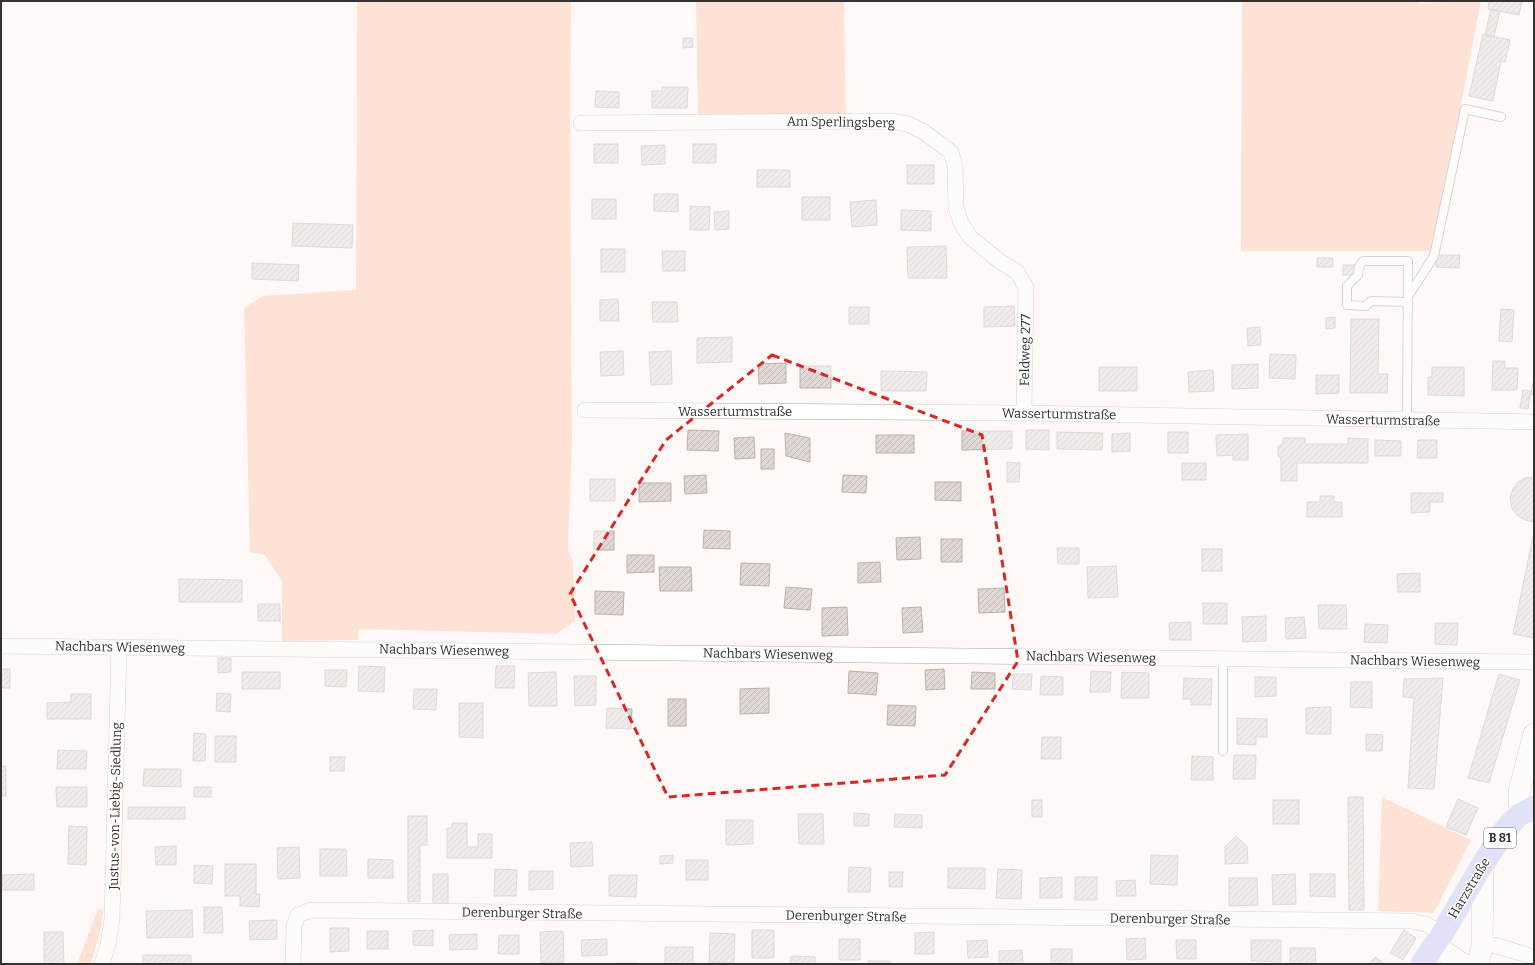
<svg xmlns="http://www.w3.org/2000/svg" width="1535" height="965" viewBox="0 0 1535 965" font-family="Bitter,serif">
	<style>
		.green { fill: #ffc5ae }
		.park { fill: url(#park-tufts) }
		.building { fill: url(#building-hatch); stroke: #b9b1ae }
		.lines { fill: none; stroke-linecap: round; stroke-linejoin: round }
		.lane-casing { stroke: #aea6a3; stroke-width: 10 }
		.street-casing { stroke: #aea6a3; stroke-width: 16 }
		.secondary-casing { stroke: #aea6a3; stroke-width: 22 }
		.primary-casing { stroke: #d7d6d6; stroke-width: 24 }
		.lane { stroke: #fff; stroke-width: 8 }
		.street { stroke: #fff; stroke-width: 15 }
		.secondary { stroke: #fff; stroke-width: 21 }
		.primary { stroke: #bfc4fa; stroke-width: 22 }
		.marked { fill: none; stroke: #d62828; stroke-width: 3; stroke-dasharray: 8 5; stroke-linejoin: round }
		.labels { text-anchor: middle; dominant-baseline: central; stroke-width: 3; stroke-linejoin: round; paint-order: stroke }
		.shield { fill: #fff; stroke: #72706f; stroke-width: 1 }
		.shield-label { font-size: 12px; font-weight: bold; fill: #353231 }
		.street-label { font-size: 13px; fill: #353231; stroke: #fff }
	</style>
	<defs>
		<pattern id="park-tufts" width="24" height="20" patternUnits="userSpaceOnUse"><rect width="24" height="20" fill="#ffc5ae"/><path d="M3 7l-1-3M5 7V3M7 7l1-3M15 17l-1-3M17 17v-4M19 17l1-3" fill="none" stroke="#dbaa96"/></pattern>
		<pattern id="building-hatch" width="6" height="6" patternUnits="userSpaceOnUse"><rect width="6" height="6" fill="#e0d8d4"/><path d="M-1 1l2-2M0 6l6-6M5 7l2-2" fill="none" stroke="#c1bab6"/></pattern>
	</defs>
	<rect width="100%" height="100%" fill="#fef9f7"/>
	<path class="green" d="M357 1H571L570 130 572 441 568 549 573 562 575 621 556 634 358 629V640L282 641V581L265 555 250 552 244 308 263 296 356 290Z
		M696 1H844L846 116 698 115Z
		M1242 1H1419V3L1481 1 1433 251H1241Z
		M1382 797 1471 840 1434 913 1378 911Z"/>
	<path class="park" d="M98 909H104L100 931 91 964H77Z"/>
	<path class="building" d="M1489 1H1522L1519 15 1488 9Z
		M1491 9 1500 11 1494 37 1485 35Z
		M1483 34 1510 40 1505 62 1501 61 1493 101 1469 96Z
		M683 38H693V47L683 48Z
		M662 87H688L687 108H652V91H662Z
		M596 91 619 92V108L595 107Z
		M594 144H618V163H594Z
		M693 144H716V163H693Z
		M665 145V164L642 165 641 146Z
		M907 165H934V184H907Z
		M757 170H790V187H757Z
		M654 194H678V212L654 211Z
		M802 197H830V220H802Z
		M592 199H616V219H592Z
		M876 200 877 225 852 227 850 202Z
		M690 206 710 207 709 230H690Z
		M901 210 931 211V231L901 230Z
		M729 211V229L715 230 714 212Z
		M293 223 353 225 352 248 292 246Z
		M946 246 947 278H908L907 247Z
		M601 249H625V272H601Z
		M662 251H685V271H663Z
		M1437 255H1460L1459 268 1436 267Z
		M1317 258H1333V267H1317Z
		M252 263 299 265 298 281 252 279Z
		M1343 265H1355V275H1343Z
		M618 299 619 321H600V300Z
		M652 302H677L678 322H653Z
		M1014 306 1015 326 984 327V307Z
		M849 307H869V324H849Z
		M1501 309 1514 310 1512 342 1499 341Z
		M1335 317V328L1326 329V318Z
		M1351 319H1379L1378 374H1388L1387 393H1350Z
		M1260 327 1261 345 1248 346 1247 328Z
		M732 337V362L697 363V338Z
		M623 351 624 375 601 376 600 352Z
		M671 351 672 384 651 385 649 352Z
		M1270 354 1296 355 1295 379 1269 378Z
		M1493 361H1505V368H1518L1517 390H1492Z
		M786 363V383L759 384 758 364Z
		M1258 364V388L1232 389V365Z
		M800 366H831V388H800Z
		M1099 367H1137V391H1099Z
		M1432 367H1464V396L1428 395V377H1432Z
		M1213 370 1214 391 1189 392 1188 372Z
		M881 371 927 372 926 391H881Z
		M1316 375H1339V393L1316 394Z
		M1533 382H1534V395L1531 394Z
		M1523 390 1531 391 1528 409 1520 408Z
		M688 430 719 431 718 451 687 450Z
		M1026 430H1049V450L1026 449Z
		M962 431H1012V449L962 450Z
		M1057 432 1103 433 1102 450 1057 449Z
		M1168 432H1188V453H1168Z
		M785 433 810 438V462L786 456Z
		M1130 433V451L1112 452V434Z
		M1248 434V460H1233V455L1217 456 1216 435Z
		M876 435H914V453H876Z
		M754 437 755 458 735 459 734 438Z
		M1283 438H1305V444H1348V438L1368 439V463H1297V481H1281V458L1278 455V447L1283 443Z
		M1375 440 1401 441V456H1375Z
		M1418 440H1437V458H1417Z
		M761 449H774V469H761Z
		M1007 462 1020 463 1019 482H1007Z
		M1182 463H1206V480H1182Z
		M706 475 707 493 685 494 684 476Z
		M843 475 867 476 866 493 842 492Z
		M1534 477V521L1533 522 1525 520 1518 516 1512 509 1510 497 1513 489 1518 482 1525 478Z
		M590 479H615V501H590Z
		M935 482H961V501L935 500Z
		M639 483H671V501L639 502Z
		M1411 493H1443V502H1430V512L1411 513Z
		M1320 496H1334V502H1342V517H1307V502H1320Z
		M704 530 730 531V549L703 548Z
		M594 531H614V550H594Z
		M1533 536H1534V638L1513 634Z
		M920 537 921 559 897 560 896 538Z
		M941 539H962V562H941Z
		M1057 548H1079V564H1058Z
		M1202 549H1222V571H1202Z
		M627 555H654V572L627 573Z
		M880 562 881 582 858 583V563Z
		M741 563 770 564 769 586 740 585Z
		M1116 566 1118 597 1088 598 1087 567Z
		M659 567H691L692 591H660Z
		M1420 573V592H1398L1397 574Z
		M179 579 242 580V602H179Z
		M786 587 812 589 810 610 784 608Z
		M1004 588 1005 612 979 613 978 589Z
		M595 591 624 592 623 615 595 614Z
		M1203 603H1227V624H1203Z
		M258 604H280V621H258Z
		M1318 605H1346L1347 629H1319Z
		M847 607 848 635 822 636V608Z
		M921 607 923 632 903 633 902 608Z
		M1266 616V641L1243 642 1242 617Z
		M1304 617 1306 638 1286 639 1285 618Z
		M1191 622V640H1170L1169 623Z
		M1435 623H1458L1457 645 1435 644Z
		M1365 624 1388 625 1387 643 1364 642Z
		M218 658H231V672L218 673Z
		M359 666 385 667 384 692 358 691Z
		M496 666H515L514 688H495Z
		M1 669H10V688H1Z
		M944 669 945 689 926 690 925 670Z
		M325 670H347L346 687 325 686Z
		M849 671 878 673 876 695 848 693Z
		M1091 671 1111 672 1110 692H1090Z
		M242 672H280V689H242Z
		M556 672 557 706H529L528 673Z
		M972 672 995 673V689H971Z
		M1122 672 1149 673V698H1121Z
		M1013 674H1032L1031 690 1012 689Z
		M1499 674 1520 680 1489 783 1468 778Z
		M574 676H596V705L575 706Z
		M1041 676 1063 677V695H1040Z
		M1255 677H1276V696L1255 697Z
		M1184 678 1212 679 1211 705H1191V699H1183Z
		M1443 678 1434 789 1408 788 1414 698 1403 697 1404 679Z
		M1351 682H1372V708L1350 707Z
		M769 688V713L740 714V689Z
		M414 689H437L436 710 413 709Z
		M217 693 231 694 230 712 216 711Z
		M71 694H91V719H47V703L71 702Z
		M668 699H686V726H668Z
		M459 703H483V738L459 737Z
		M888 705 916 706 915 726 887 725Z
		M1331 707V734H1306V708Z
		M607 708 632 709 631 729 606 728Z
		M1237 718 1267 719V737H1256V745L1237 744Z
		M194 733 206 734 205 761H193Z
		M1366 734 1383 735 1382 751H1366Z
		M215 736H236V762H215Z
		M1042 737H1061V759H1041Z
		M58 750 87 751 86 769H57Z
		M1234 755H1256L1255 779H1233Z
		M1192 756 1213 757V780H1191Z
		M330 757H345L344 771H330Z
		M1 766H6V796H1Z
		M144 769H181V787L143 786Z
		M56 787H87V807H57Z
		M194 787H211V797H194Z
		M1348 797H1363L1364 910H1349Z
		M1458 799 1478 808 1466 835 1446 827Z
		M1032 800H1042V817H1032Z
		M1273 800H1299V824H1273Z
		M128 807H185V819H128Z
		M854 813 869 814V826H854Z
		M798 814H823L824 844H799Z
		M895 814 922 815V828L894 827Z
		M408 816H427V845H420V901L408 902Z
		M726 820H753V844L726 845Z
		M452 823H467V847H478V834H492V858H447V828H452Z
		M69 826 87 827 86 865 68 864Z
		M1236 836 1247 846 1248 863 1225 864V847Z
		M592 842 593 866 571 867 570 843Z
		M176 846V865H156L155 847Z
		M299 847 300 878 278 879 277 848Z
		M320 849H346L347 876H320Z
		M673 855V863L660 864V856Z
		M1151 855 1178 856 1177 885 1150 884Z
		M368 859 393 860V878H368Z
		M686 860H708V880H686Z
		M225 864H256V894H260L259 907 240 906V896H225Z
		M194 865 213 866 212 884 194 883Z
		M849 867 871 868 870 892H848Z
		M948 868H985V889L948 888Z
		M495 869 517 870 516 896H494Z
		M998 869 1022 870 1021 899 996 898Z
		M529 871H553V889L529 890Z
		M889 872H903L902 887H889Z
		M34 874V890H2V875Z
		M433 874H448V903L433 904Z
		M1295 874 1296 904 1273 905 1272 875Z
		M1310 874H1335V897L1310 896Z
		M609 875H637L636 897 609 896Z
		M1062 877V898H1040V878Z
		M1075 877H1097V900H1075Z
		M1229 878H1257L1258 905 1229 906Z
		M1135 880 1136 896H1117L1116 881Z
		M204 907H222L223 933H204Z
		M192 910 193 937 147 938 146 911Z
		M277 920V939L250 940 249 921Z
		M330 928H349V951L330 952Z
		M433 930V946L413 945V931Z
		M752 930H774V958H752Z
		M1404 930 1416 938 1403 960 1390 953Z
		M367 931H388V949H367Z
		M563 931 564 962 541 963 540 932Z
		M44 932H63L64 964H44Z
		M934 932V954H915V933Z
		M710 933 735 934 734 963 709 962Z
		M477 934V949L450 950 449 935Z
		M499 935H519V954H498Z
		M1145 938 1146 959 1127 960 1126 939Z
		M607 939V955L582 956 581 940Z
		M839 939H860V960H839Z
		M987 940 988 957 968 958 967 941Z
		M1176 940H1196V959H1177Z
		M1251 940H1281V962L1251 961Z
		M665 947H693V964H665Z
		M1290 948H1315L1316 964H1290Z
		M1051 949H1072V964H1051Z
		M1022 950 1023 964H999V951Z
		M143 955H191V964H143Z
		M791 956 815 957V964H790Z
		M1375 957 1385 964H1369Z
		M868 961H890L891 964H869Z
		M616 963H638V964H616Z"/>
	<g class="lines">
		<defs>
			<path id="lane" d="M1409 295 1434 256 1465 109 1501 117
				M1407 421 1408 261H1363L1359 267 1358 275 1347 286V305L1366 306 1371 301 1408 302
				M1223 658V751"/>
			<path id="street" d="M581 123 891 121 908 124 924 132 951 152 955 166 956 207 961 223 970 237 998 260 1017 272 1026 287 1024 413
				M585 410 1024 413 1534 422
				M1 646 1534 662
				M1482 946 1494 945 1534 957
				M102 964 108 944 112 919 119 647
				M293 964 294 926 298 915 311 910 1411 921 1426 924 1442 934"/>
			<path id="secondary" d="M1519 815V791L1534 734
				M1434 945 1463 964
				M1478 964 1482 946 1483 864"/>
			<path id="primary" d="M1422 964 1442 934 1483 864 1505 830 1519 815 1534 807"/>
		</defs>
		<use href="#lane" class="lane-casing"/>
		<use href="#street" class="street-casing"/>
		<use href="#secondary" class="secondary-casing"/>
		<use href="#primary" class="primary-casing"/>
		<use href="#lane" class="lane"/>
		<use href="#street" class="street"/>
		<use href="#secondary" class="secondary"/>
		<use href="#primary" class="primary"/>
	</g>
	<path d="M0 0H1535V965H0ZM772 355 982 435 1018 661 945 775 668 797 570 594 666 440Z" fill="#fef9f7" fill-opacity=".55" fill-rule="evenodd"/>
	<path class="marked" d="M772 355 982 435 1018 661 945 775 668 797 570 594 666 440Z"/>
	<g class="labels">
		<rect class="shield" x="1484" y="828" width="32" height="20" rx="3"/>
		<g class="shield-label">
			<text x="1500" y="838">B 81</text>
		</g>
		<g class="street-label">
			<text transform="translate(841 122) rotate(1)">Am Sperlingsberg</text>
			<text transform="translate(1025 350) rotate(-89)">Feldweg 277</text>
			<text x="735" y="411">Wasserturmstraße</text>
			<text transform="translate(1059 414) rotate(1)">Wasserturmstraße</text>
			<text transform="translate(1383 420) rotate(1)">Wasserturmstraße</text>
			<text transform="translate(120 647) rotate(1)">Nachbars Wiesenweg</text>
			<text transform="translate(444 650) rotate(1)">Nachbars Wiesenweg</text>
			<text transform="translate(768 654) rotate(1)">Nachbars Wiesenweg</text>
			<text transform="translate(1091 657) rotate(1)">Nachbars Wiesenweg</text>
			<text transform="translate(1415 661) rotate(1)">Nachbars Wiesenweg</text>
			<text transform="translate(115 806) rotate(-89)">Justus-von-Liebig-Siedlung</text>
			<text transform="translate(1469 888) rotate(-59)">Harzstraße</text>
			<text transform="translate(522 913) rotate(1)">Derenburger Straße</text>
			<text transform="translate(846 916) rotate(1)">Derenburger Straße</text>
			<text transform="translate(1170 919) rotate(1)">Derenburger Straße</text>
		</g>
	</g>
	<rect width="1535" height="965" fill="none" stroke="#353231" stroke-width="4"/>
</svg>
